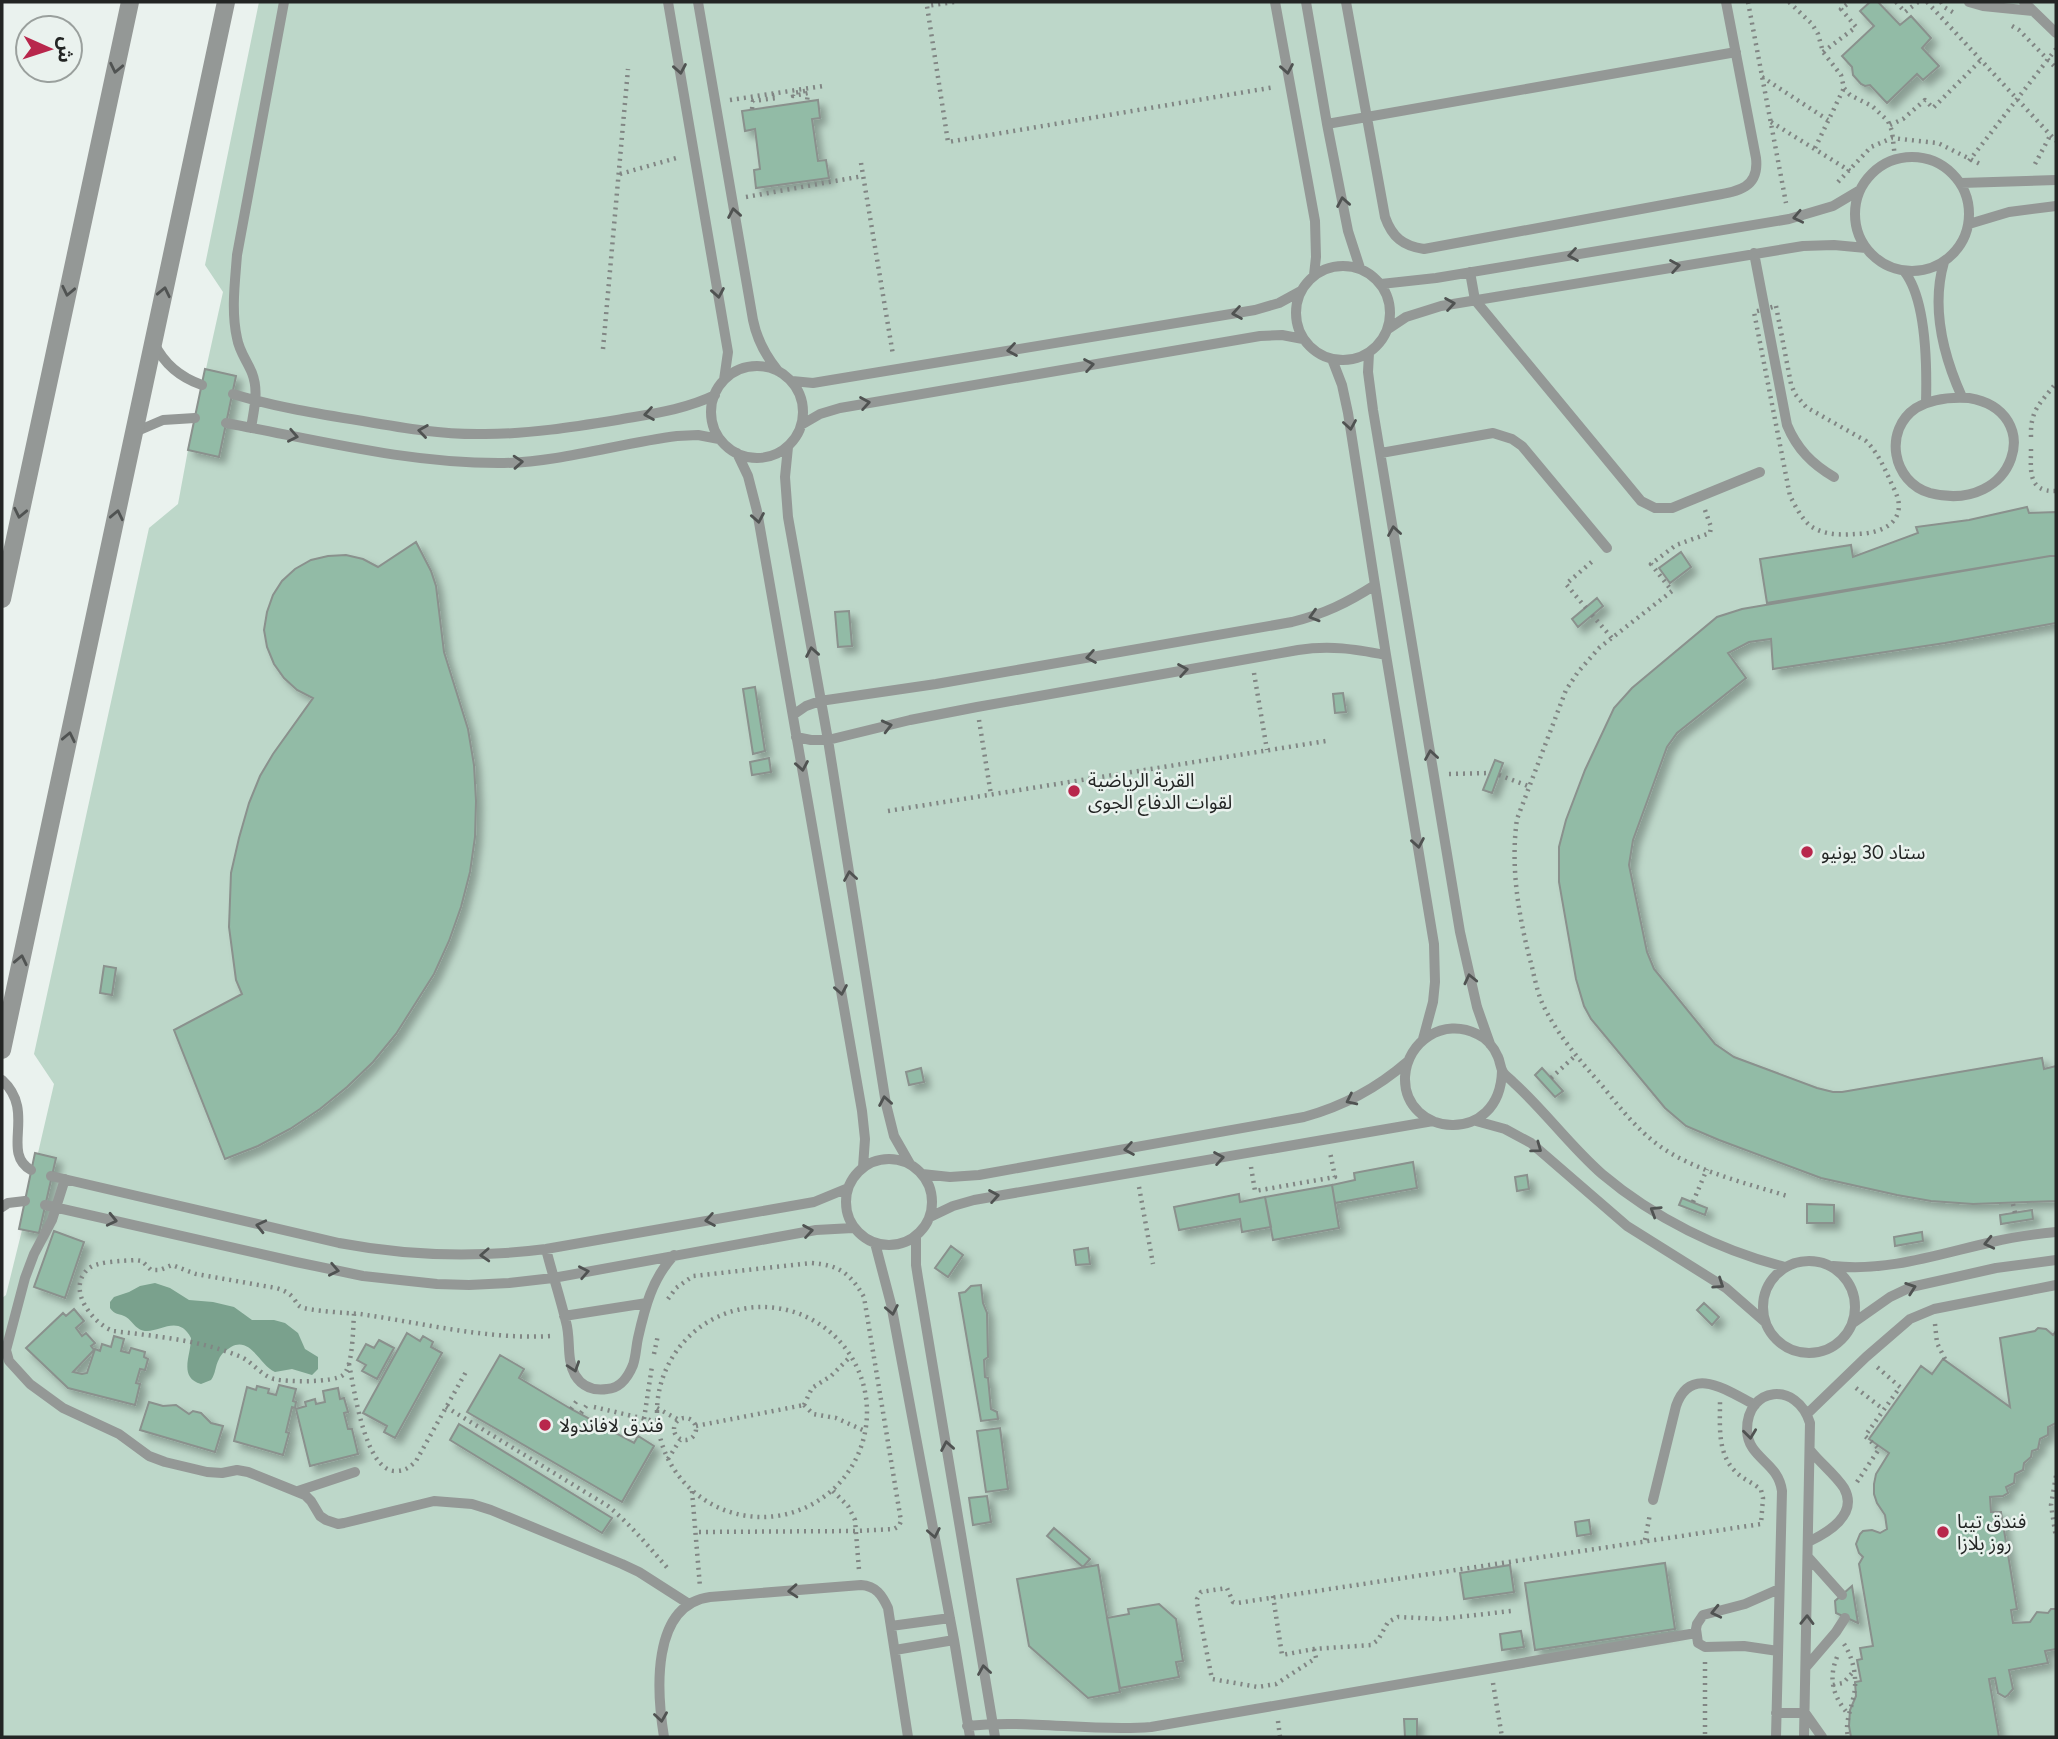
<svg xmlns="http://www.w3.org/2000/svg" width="2058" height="1739" viewBox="0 0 2058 1739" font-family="Figtree,'Noto Sans Arabic',sans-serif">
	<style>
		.green { fill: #bdd7c9 }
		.water { fill: #7aa18d }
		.building { fill: #92bba6; stroke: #8a918d; stroke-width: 2; filter: url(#shadow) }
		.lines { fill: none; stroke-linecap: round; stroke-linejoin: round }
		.path { stroke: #818684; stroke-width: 4.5; stroke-dasharray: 2 5; stroke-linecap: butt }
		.service { stroke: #949896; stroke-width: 10 }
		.tertiary { stroke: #949896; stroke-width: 18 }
		.oneway { stroke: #505352 }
		.poi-dot { fill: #b8274c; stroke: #eaf2ee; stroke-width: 2.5 }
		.labels { text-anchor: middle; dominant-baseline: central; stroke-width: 5; stroke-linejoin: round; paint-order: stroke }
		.poi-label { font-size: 19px; fill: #232524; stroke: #eaf2ee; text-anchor: start }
	</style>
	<defs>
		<filter id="shadow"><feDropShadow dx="6" dy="6" stdDeviation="3.5" flood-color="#0004"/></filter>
	</defs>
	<rect width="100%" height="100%" fill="#eaf2ee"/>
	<path class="green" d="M259 2H2056V1737H2V1298L6 1295 22 1230 19 1229 35 1153H38L54 1084 34 1054 149 528 178 504 188 450 223 292 205 265Z"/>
	<path class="water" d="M155 1283 170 1288 189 1300 213 1302 234 1307 252 1320H274L285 1323 298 1333 305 1349 318 1357V1369L312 1375 292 1369 275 1372C260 1366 251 1336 231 1347 226 1350 221 1354 219 1359 215 1366 216 1373 211 1380L201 1384C178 1377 191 1356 191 1338 179 1315 162 1331 147 1331 135 1331 133 1320 124 1316 117 1313 115 1315 110 1308V1302L114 1297 129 1292 140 1286Z"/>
	<path class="building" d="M1870 2H1878L1900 25 1911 16 1931 38 1922 48 1939 66 1923 80 1917 74 1887 103 1870 85 1865 86 1861 84 1853 75 1852 67 1842 56 1874 26 1860 11Z
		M818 100 820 118 812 119 818 161 826 160 829 178 756 188 754 170 760 169 755 129 745 131 742 111Z
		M205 369 236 376 219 457 188 450Z
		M2027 507 2029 513 2056 512V555L1767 603 1760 559 1851 545 1853 557 1918 533 1916 527 1969 520Z
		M416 542 431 571 436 586 444 652 468 729 474 765 476 801 475 837 470 872 461 907 449 941 434 974 396 1034 373 1062 347 1087 320 1109 290 1129 258 1146 225 1159 174 1030 242 994 236 980 229 927 231 873 239 838 249 803 260 776 273 754 313 698 297 690 284 678 274 664 267 647 264 630 267 612 273 595 282 581 295 569 311 560 328 556 346 555 363 559 378 567Z
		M1681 552 1691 567 1670 583 1659 568Z
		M2056 555V623L1945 643 1773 669 1771 639 1749 642 1728 653 1746 678 1677 733 1667 747 1633 840 1629 865 1647 952 1654 969 1715 1044 1734 1057 1817 1088 1833 1092H1842L2042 1058 2044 1069 2056 1066V1201L1973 1204 1931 1201 1897 1195 1821 1178 1719 1140 1686 1126 1665 1108 1591 1019 1584 1006 1576 979 1559 882V847L1566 820 1585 770 1614 708 1632 688 1717 617 1742 609Z
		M1597 598 1603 606 1578 627 1572 619Z
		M849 611 852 646 838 647 835 612Z
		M755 687 765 751 753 754 743 689Z
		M1343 693 1346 712 1335 713 1333 694Z
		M769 758 771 772 752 775 750 762Z
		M1495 760 1503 763 1492 793 1483 790Z
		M104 966 116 968 112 995 100 993Z
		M921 1068 924 1082 909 1085 906 1072Z
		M1542 1068 1563 1091 1555 1097 1535 1075Z
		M35 1153 56 1158 39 1233 19 1229Z
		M1413 1162 1417 1188 1335 1203 1332 1185 1355 1180 1354 1173Z
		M1527 1175 1529 1189 1517 1191 1515 1177Z
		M1332 1185 1339 1228 1273 1240 1265 1197Z
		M1239 1194 1240 1202 1265 1197 1271 1227 1242 1232 1240 1219 1179 1230 1174 1207Z
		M1682 1198 1707 1208 1705 1215 1679 1205Z
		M1807 1204 1834 1205V1223H1807Z
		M2032 1210 2033 1219 2001 1224 2000 1215Z
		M54 1231 84 1242 65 1298 34 1287Z
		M1922 1232 1923 1241 1895 1246 1894 1237Z
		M951 1246 963 1255 948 1277 935 1268Z
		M1088 1248 1090 1264 1076 1265 1074 1250Z
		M981 1285 983 1303 987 1313 988 1357 984 1360 985 1377 988 1378 991 1409 997 1412 998 1419 981 1421 959 1293 965 1292 971 1286Z
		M1704 1303 1719 1317 1712 1325 1697 1310Z
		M74 1309 84 1321 76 1328 82 1336 86 1333 95 1343 91 1346 94 1350 73 1372 82 1374 87 1373 95 1349 100 1351 102 1344 111 1347 114 1336 124 1339 121 1351 129 1353 131 1348 145 1352 144 1357 148 1359 145 1370 140 1369 136 1383 140 1384 135 1405 68 1388 26 1348 63 1313 66 1316Z
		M2038 1328 2046 1329 2053 1335 2056 1331V1423L2048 1427V1435L2040 1439 2038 1449 2032 1451 2031 1457 2024 1463 2023 1470 2015 1474 2014 1483 2006 1487 2008 1493 2003 1496 1990 1497 1991 1512H2001L2017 1609 2011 1610 2013 1623 2030 1622 2037 1612 2048 1613 2051 1609H2056V1649L2045 1651 2048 1663 2009 1670 2013 1689 2008 1695 2005 1697 1998 1693 1995 1678 1989 1679 1999 1737H1851L1849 1726 1850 1710 1856 1696 1855 1682 1861 1681 1857 1660 1862 1659 1860 1648 1873 1646 1859 1564 1863 1557 1859 1553 1856 1544 1860 1534 1863 1531 1872 1530 1880 1533 1887 1529 1885 1515 1877 1503 1874 1494V1484L1876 1474 1889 1453 1869 1439 1921 1366 1932 1374 1943 1359 2010 1407 2000 1338 2035 1331Z
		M407 1333 420 1341 423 1336 433 1342 431 1347 442 1353 395 1438 384 1432 387 1426 363 1413Z
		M379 1340 394 1348 377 1379 362 1371 366 1365 357 1360 366 1344 374 1348Z
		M500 1355 524 1369 519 1378 571 1409 634 1443 638 1436 654 1446 622 1502 467 1412Z
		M279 1385 296 1389 293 1401 296 1402 295 1408 292 1407 286 1432 289 1433 283 1455 234 1441 247 1387 256 1390 257 1386 269 1389 268 1393 276 1395Z
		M338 1388 340 1399 344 1398 348 1412 344 1413 348 1429H352L358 1454 310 1466 296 1409 306 1406 305 1402 315 1399 316 1404 325 1402 323 1391Z
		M149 1402 163 1406 176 1405 189 1414 193 1411 201 1413 211 1423 223 1426 215 1452 140 1430Z
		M459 1424 612 1518 602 1533 450 1440Z
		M1000 1428 1008 1489 986 1492 977 1431Z
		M987 1496 991 1522 973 1525 969 1498Z
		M1589 1520 1591 1534 1577 1536 1575 1522Z
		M1054 1528 1090 1559 1083 1567 1047 1536Z
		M1665 1563 1675 1629 1535 1650 1525 1583Z
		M1098 1565 1120 1692 1088 1698 1029 1646 1017 1579Z
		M1510 1565 1514 1592 1464 1599 1460 1573Z
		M1852 1586 1858 1623 1836 1613 1835 1601Z
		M1159 1604 1176 1619 1183 1661 1176 1662 1179 1677 1120 1688 1107 1618 1129 1614 1128 1609Z
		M1521 1631 1524 1647 1502 1650 1500 1634Z
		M1404 1719H1417V1737H1405Z"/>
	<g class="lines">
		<path class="path" d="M954 2 927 6 948 142 1275 87
			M1748 2 1786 203
			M1789 2 1812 24 1818 34 1823 52 1841 75 1844 88 1850 95 1872 106 1888 121 1892 131 1895 158
			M1896 2 1905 12 1918 2
			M1927 2 2056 141
			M1941 2 1944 7 1956 14
			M2012 26 2019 30 2056 68
			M1823 52 1856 27 1841 9 1850 2
			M1762 77 1828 120
			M805 91 793 93V96L808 93 807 101
			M730 100 823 86
			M752 109 753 101 776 98 775 95 771 96
			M1771 122 1850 171
			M1890 125 1903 119 1925 100 1933 108 1982 59
			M1815 148 1844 88
			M1969 161 2056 49
			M861 163 893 355
			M2035 164 2051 134
			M620 174 680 157
			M1838 182 1871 147 1892 138 1938 143 1982 165
			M746 197 863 176
			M1776 306 1791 384 1795 394 1806 407 1866 441C1877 452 1883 465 1889 478 1892 485 1896 492 1898 499 1904 526 1876 534 1855 534 1841 535 1825 535 1812 527 1802 520 1796 507 1790 496L1754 312Z
			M603 349 628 69
			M2031 437C2030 409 2041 403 2056 383
			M2031 449C2031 470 2027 492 2056 491
			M1705 510 1711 527 1710 533 1676 545 1651 564 1672 591 1599 648 1578 672 1566 690 1517 819C1510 868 1519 919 1532 967 1535 980 1538 995 1544 1007 1559 1037 1582 1063 1604 1088 1624 1113 1644 1138 1672 1154 1707 1174 1749 1184 1787 1196
			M1586 608 1566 584 1595 559
			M1592 615 1612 638
			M1254 673 1267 750
			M979 720 991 795
			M1449 774 1490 773
			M1499 775 1528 786
			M888 811 1326 741
			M1551 1078 1576 1055
			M1251 1167 1255 1191 1335 1177 1330 1152
			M1139 1187 1153 1264
			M1693 1202 1707 1169
			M2013 1204 2015 1213
			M668 1299 676 1288 693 1276 811 1263C839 1265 850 1273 864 1297L901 1521 899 1526 894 1529 857 1531 696 1532
			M657 1412a105 105 0 1 1 210 0a105 105 0 1 1-210 0Z
			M354 1314C353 1327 353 1368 343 1375 333 1383 286 1382 274 1379 260 1375 252 1361 239 1356 199 1340 155 1336 113 1331 92 1323 66 1289 88 1269 96 1261 124 1261 136 1260L142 1261 151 1270H160L172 1265 196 1274 276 1288C283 1290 290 1293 294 1299 297 1303 297 1305 301 1307 310 1311 348 1313 360 1314 423 1323 487 1340 552 1336
			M1935 1324 1937 1343 1945 1359
			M654 1354 658 1335
			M349 1364C354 1388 365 1472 396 1471 405 1471 410 1467 416 1461L467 1370
			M1856 1388 1883 1409
			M804 1405 812 1388 831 1376 851 1356
			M804 1405 813 1414 836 1418 865 1431
			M446 1407 608 1506C631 1525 650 1548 670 1571
			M594 1407 658 1422
			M657 1408 679 1420
			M571 1409 578 1399
			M581 1413 589 1402
			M674 1429a11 11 0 1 1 22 0a11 11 0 1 1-22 0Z
			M644 1419 652 1366
			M696 1426 804 1405
			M668 1459 680 1440
			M2056 1476 2051 1505 2056 1538
			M1857 1482 1879 1449 1865 1436 1900 1387 1877 1367
			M692 1491 700 1587
			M833 1491 848 1506 855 1520 859 1570
			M1645 1540 1650 1514
			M1273 1596 1282 1655 1314 1649 1371 1645 1378 1640 1388 1622 1398 1617 1441 1619 1511 1611
			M1844 1644C1854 1659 1858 1681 1853 1699 1850 1712 1845 1723 1848 1737
			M1314 1649 1316 1658 1276 1684 1258 1687 1212 1679 1197 1603V1599L1201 1592 1227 1588 1233 1602 1237 1603 1761 1524 1763 1498 1761 1490C1754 1483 1744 1480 1737 1473 1717 1455 1720 1427 1720 1402
			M1837 1657C1828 1679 1833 1696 1848 1714
			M1705 1662V1737
			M1493 1683 1502 1737
			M1833 1685 1843 1683 1854 1671
			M1278 1721 1280 1737"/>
		<path class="service" d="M668 2 728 352 724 380
			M698 2 753 320C757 340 765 355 778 371
			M1275 2 1315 221 1316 257 1314 275
			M1306 2 1327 124 1348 231 1360 268
			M1346 2 1385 217C1392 237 1403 246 1424 249L1706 197C1731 192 1760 192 1756 158L1726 2
			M1969 2 1983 6 2033 11
			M2024 2 2056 33
			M1327 124 1736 52
			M1855 214a57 57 0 1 1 114 0a57 57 0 1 1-114 0Z
			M1961 183 2056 180
			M1969 224 2009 212 2056 206
			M1754 253 1787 425C1797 449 1812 464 1834 477
			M1944 262C1931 307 1943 355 1962 397
			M1296 313a47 47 0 1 1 94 0a47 47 0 1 1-94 0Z
			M1904 271C1927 300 1927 366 1926 403
			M1470 272 1475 300 1641 501 1655 508H1672L1760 472
			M1381 284 1436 278 1789 219 1833 206 1860 190
			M1388 329 1406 317 1441 306 1803 246 1834 245 1866 248
			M154 343C164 364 179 377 202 385
			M1369 353 1368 372 1373 410 1460 932 1477 1007 1490 1044
			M1332 359 1342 385 1348 413 1386 655 1434 944 1435 982 1433 1002 1423 1039
			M711 412a46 46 0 1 1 92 0a46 46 0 1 1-92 0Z
			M792 381 813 383 831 380 1255 310 1279 303 1301 291
			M233 394C275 407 319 414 363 421 403 428 443 435 485 434 529 434 573 427 617 420 650 414 684 410 715 395
			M1969 398C2047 411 2016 515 1930 493 1892 482 1883 430 1916 408 1931 399 1952 397 1969 398Z
			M226 423C318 440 410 464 504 463 560 462 621 443 677 436L698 435 719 439
			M801 425 820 414 840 408 1260 336 1282 335 1303 339
			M251 428C254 409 259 391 252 373 247 361 239 351 237 338 231 311 235 282 237 255L284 2
			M135 432 163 420 195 418
			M788 447 785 477 788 517 828 740 886 1104 894 1136 910 1164
			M737 453 748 476 757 511 862 1111 865 1139 863 1167
			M1381 453 1493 433 1512 439 1522 446 1607 548
			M793 715 806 706 820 701 936 684 1292 622C1324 614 1347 603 1375 585
			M796 737 811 740H828L910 720 977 707 1298 650C1330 645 1354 649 1386 655
			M1502 1071C1500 1147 1403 1137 1405 1077 1407 1041 1444 1017 1477 1034 1486 1038 1494 1047 1498 1057 1500 1061 1500 1067 1503 1072 1505 1076 1511 1079 1514 1083 1545 1111 1570 1146 1602 1174 1654 1218 1719 1250 1785 1267
			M2 1080C37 1112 0 1152 31 1170
			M1476 1121 1505 1129 1531 1143 1627 1226 1726 1288 1765 1322
			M846 1202a43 43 0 1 1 86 0a43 43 0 1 1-86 0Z
			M922 1174 950 1177 979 1175 1304 1117C1344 1106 1376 1089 1407 1062
			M51 1176 339 1243C408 1256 476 1258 546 1249L814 1202 848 1188
			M65 1179 52 1220 34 1254 25 1278 6 1350 9 1361 30 1384 63 1408 119 1434 149 1456 165 1462 207 1472 222 1473 237 1470 248 1472 305 1495 311 1501 320 1516 326 1520 338 1524 344 1523 434 1501 472 1504 491 1510 622 1564 639 1572 689 1604
			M45 1205 296 1262 363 1276 437 1284 469 1285 509 1283 553 1278 816 1230 853 1228
			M2 1207 8 1203 25 1201
			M930 1217 953 1206 974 1200 1433 1121
			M916 1236V1265L918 1278 995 1737
			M875 1243 891 1304 954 1640 970 1737
			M546 1249C552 1273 560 1297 566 1322 571 1339 566 1359 575 1375 582 1387 594 1391 607 1389 621 1388 628 1377 633 1365 636 1356 636 1347 638 1338 645 1307 652 1279 674 1255
			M1763 1307a46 46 0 1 1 92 0a46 46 0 1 1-92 0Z
			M1833 1266C1888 1272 1939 1254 1992 1242 2013 1237 2035 1234 2056 1232
			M564 1316 647 1303
			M1853 1323 1890 1297 1911 1287 1996 1268 2056 1260
			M1807 1414 1866 1357 1910 1319 1934 1309 2056 1285
			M298 1491 355 1472
			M1653 1500 1676 1406C1691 1363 1729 1392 1755 1405
			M1808 1542C1827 1533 1859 1515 1844 1488 1835 1474 1820 1463 1810 1450
			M1808 1557 1842 1595
			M891 1626 950 1618
			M895 1650 954 1640
			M1778 1651 1744 1646 1705 1647 1698 1643 1696 1629 1697 1624 1703 1615 1745 1604 1779 1589
			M1806 1667 1836 1632 1845 1618
			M1776 1713H1805L1822 1737
			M967 1726C1028 1719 1090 1732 1151 1727L1696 1633
			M664 1737C657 1694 650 1605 710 1597L861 1585C876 1586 882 1595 888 1608L908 1737
			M1776 1737 1782 1491C1778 1461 1748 1459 1747 1430 1747 1386 1797 1381 1810 1423L1804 1737"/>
		<path class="tertiary" d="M2 599 130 2
			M2 1050 226 2"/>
	</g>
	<defs><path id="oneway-chevron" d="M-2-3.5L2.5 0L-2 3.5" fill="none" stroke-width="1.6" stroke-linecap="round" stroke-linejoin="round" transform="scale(1.75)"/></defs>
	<g class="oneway">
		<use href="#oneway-chevron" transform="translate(116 68) rotate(102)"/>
		<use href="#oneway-chevron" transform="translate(680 69) rotate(80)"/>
		<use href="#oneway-chevron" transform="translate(1287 69) rotate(80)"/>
		<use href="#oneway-chevron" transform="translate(1343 202) rotate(-100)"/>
		<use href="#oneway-chevron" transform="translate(734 213) rotate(-100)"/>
		<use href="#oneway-chevron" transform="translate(1798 217) rotate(168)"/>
		<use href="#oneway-chevron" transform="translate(1573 255) rotate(171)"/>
		<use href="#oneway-chevron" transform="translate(1675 266) rotate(-10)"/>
		<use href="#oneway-chevron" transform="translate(68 291) rotate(102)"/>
		<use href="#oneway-chevron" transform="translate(164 292) rotate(-78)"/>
		<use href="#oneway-chevron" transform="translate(718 293) rotate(80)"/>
		<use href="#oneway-chevron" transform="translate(1450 304) rotate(-9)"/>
		<use href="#oneway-chevron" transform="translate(1237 313) rotate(171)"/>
		<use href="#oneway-chevron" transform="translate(1012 350) rotate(171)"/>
		<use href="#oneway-chevron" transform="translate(1089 365) rotate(-10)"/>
		<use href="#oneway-chevron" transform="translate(865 403) rotate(-10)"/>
		<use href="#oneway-chevron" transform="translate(649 414) rotate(171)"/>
		<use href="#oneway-chevron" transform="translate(1350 425) rotate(81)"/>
		<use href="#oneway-chevron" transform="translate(423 431) rotate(-172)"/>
		<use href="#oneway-chevron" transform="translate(293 436) rotate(11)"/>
		<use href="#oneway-chevron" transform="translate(518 462) rotate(-4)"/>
		<use href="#oneway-chevron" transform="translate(20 513) rotate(102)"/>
		<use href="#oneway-chevron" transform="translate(117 515) rotate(-78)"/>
		<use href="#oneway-chevron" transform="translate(758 518) rotate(80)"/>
		<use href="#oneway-chevron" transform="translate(1394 531) rotate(-99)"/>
		<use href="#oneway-chevron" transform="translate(1314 616) rotate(163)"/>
		<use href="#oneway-chevron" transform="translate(812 652) rotate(-100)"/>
		<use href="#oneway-chevron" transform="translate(1091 657) rotate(170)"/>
		<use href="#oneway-chevron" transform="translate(1183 670) rotate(-10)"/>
		<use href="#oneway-chevron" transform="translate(887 726) rotate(-14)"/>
		<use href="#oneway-chevron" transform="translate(69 737) rotate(-78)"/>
		<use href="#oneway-chevron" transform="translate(1431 755) rotate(-99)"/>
		<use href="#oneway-chevron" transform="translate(802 766) rotate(80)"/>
		<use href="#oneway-chevron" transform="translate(1418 843) rotate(80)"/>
		<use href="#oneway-chevron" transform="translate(850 876) rotate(-99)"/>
		<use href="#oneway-chevron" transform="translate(21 960) rotate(-78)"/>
		<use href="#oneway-chevron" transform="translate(1470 979) rotate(-103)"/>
		<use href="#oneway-chevron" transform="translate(841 990) rotate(80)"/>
		<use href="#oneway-chevron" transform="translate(1351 1100) rotate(154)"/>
		<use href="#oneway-chevron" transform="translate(885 1101) rotate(-100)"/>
		<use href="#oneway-chevron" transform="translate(1537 1148) rotate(36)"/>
		<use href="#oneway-chevron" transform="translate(1129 1149) rotate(170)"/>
		<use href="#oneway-chevron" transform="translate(1219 1158) rotate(-10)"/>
		<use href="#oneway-chevron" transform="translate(994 1196) rotate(-10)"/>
		<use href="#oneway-chevron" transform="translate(1655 1211) rotate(-148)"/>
		<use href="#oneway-chevron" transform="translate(112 1220) rotate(13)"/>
		<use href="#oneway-chevron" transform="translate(710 1220) rotate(170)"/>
		<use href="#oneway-chevron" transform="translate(261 1226) rotate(-167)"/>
		<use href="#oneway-chevron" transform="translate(808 1231) rotate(-9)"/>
		<use href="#oneway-chevron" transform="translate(1989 1243) rotate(167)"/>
		<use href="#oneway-chevron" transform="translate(485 1255) rotate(177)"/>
		<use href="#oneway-chevron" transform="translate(334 1270) rotate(11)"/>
		<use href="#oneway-chevron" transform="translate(584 1272) rotate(-11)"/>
		<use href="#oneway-chevron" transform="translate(1719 1284) rotate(34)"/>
		<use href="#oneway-chevron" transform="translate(1911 1288) rotate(-19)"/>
		<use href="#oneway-chevron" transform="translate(892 1310) rotate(79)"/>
		<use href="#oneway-chevron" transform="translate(574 1367) rotate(71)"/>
		<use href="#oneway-chevron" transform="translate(1750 1434) rotate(83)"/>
		<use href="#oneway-chevron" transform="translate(947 1446) rotate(-100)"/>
		<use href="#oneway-chevron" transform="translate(934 1533) rotate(79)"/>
		<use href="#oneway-chevron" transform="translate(793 1591) rotate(176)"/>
		<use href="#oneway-chevron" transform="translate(1716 1612) rotate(167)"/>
		<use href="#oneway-chevron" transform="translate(1807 1620) rotate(-89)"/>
		<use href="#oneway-chevron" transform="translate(984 1670) rotate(-99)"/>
		<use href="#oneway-chevron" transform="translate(661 1717) rotate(82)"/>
	</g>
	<g class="poi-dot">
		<circle cx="1074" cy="791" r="7"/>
		<circle cx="1807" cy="852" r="7"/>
		<circle cx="545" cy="1425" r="7"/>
		<circle cx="1943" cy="1532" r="7"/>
	</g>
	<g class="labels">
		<g class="poi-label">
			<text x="1088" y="780">القرية الرياضية<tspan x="1088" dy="22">لقوات الدفاع الجوى</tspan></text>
			<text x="1821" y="852">ستاد 30 يونيو</text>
			<text x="559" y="1425">فندق لافاندولا</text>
			<text x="1957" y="1521">فندق تيبا<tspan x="1957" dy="22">روز بلازا</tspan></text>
		</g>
	</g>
	<rect width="2058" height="1739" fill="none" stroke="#232524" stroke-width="7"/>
	<g transform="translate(49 49) rotate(93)"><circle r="33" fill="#eaf2ee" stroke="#9aa09d" stroke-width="2"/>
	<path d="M0-5L12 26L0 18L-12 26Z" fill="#b8274c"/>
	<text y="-10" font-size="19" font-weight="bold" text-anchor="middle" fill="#232524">ش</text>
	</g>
</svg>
